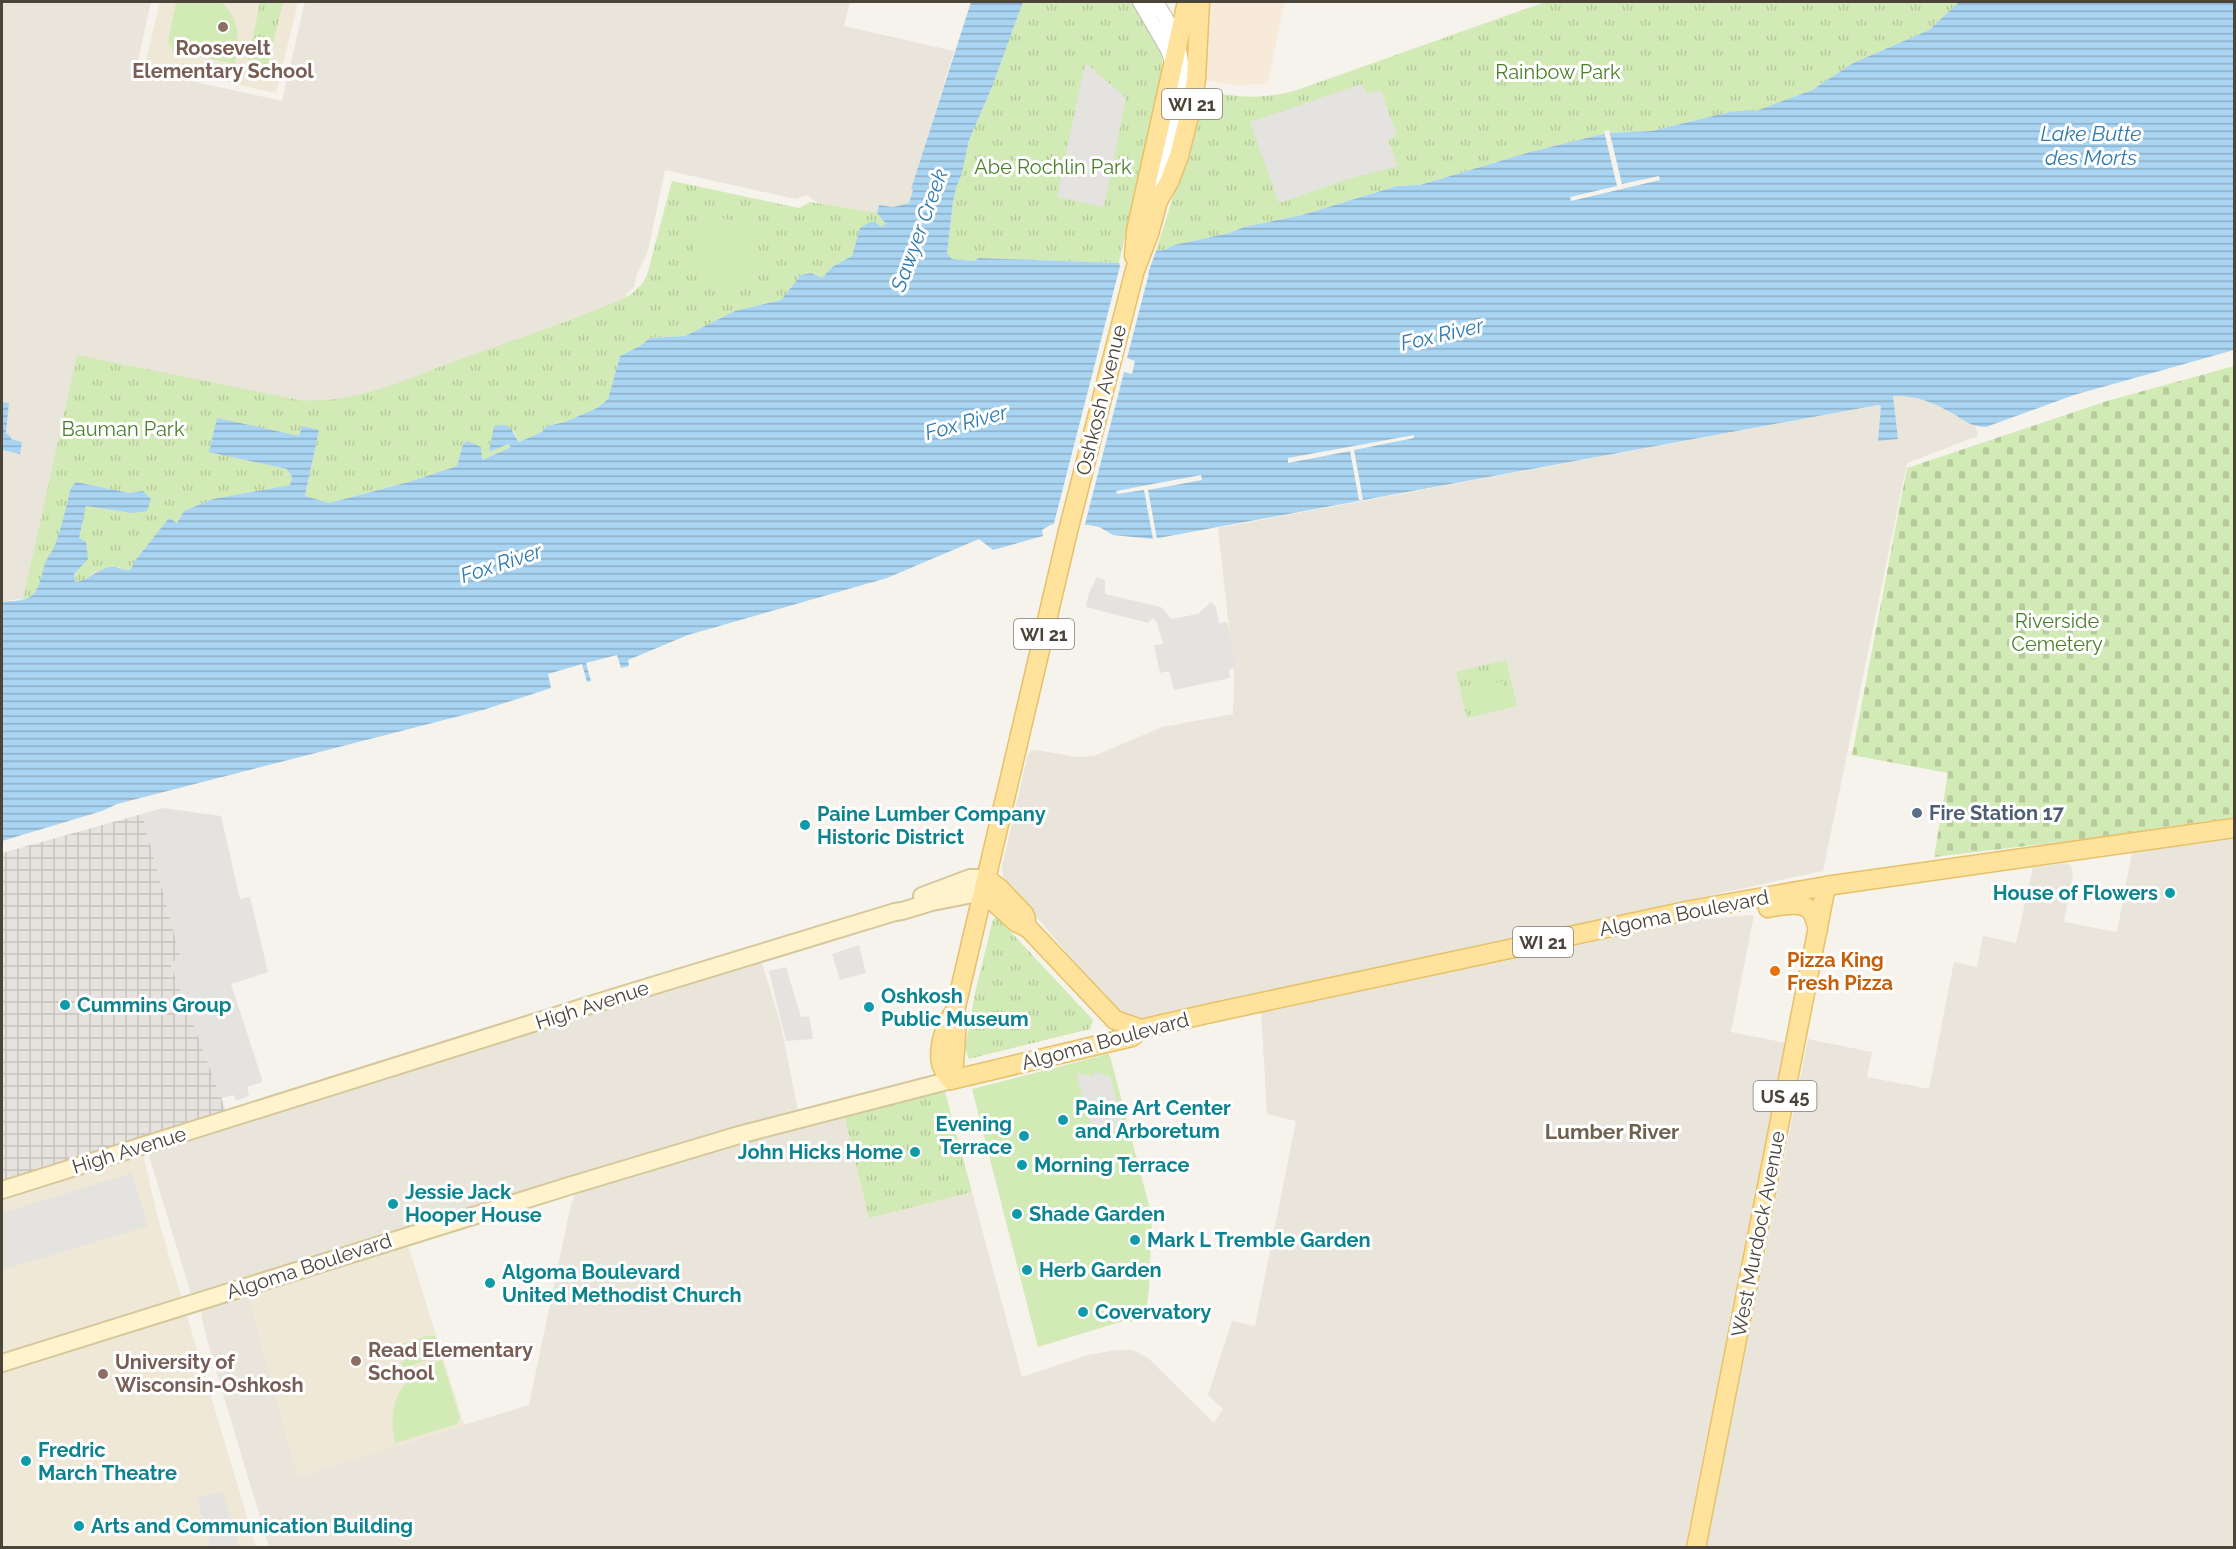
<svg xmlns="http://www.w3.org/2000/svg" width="2236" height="1549" viewBox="0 0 2236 1549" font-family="Raleway,sans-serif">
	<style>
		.residential { fill: #eae5da }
		.commercial { fill: #f7ead8 }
		.industrial { fill: url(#industrial-grid) }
		.education { fill: #efe8d6 }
		.cemetery { fill: url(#cemetery-stones) }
		.park { fill: url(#park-tufts) }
		.garden { fill: #d2eab5 }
		.parking { fill: #e5e3e0 }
		.water { fill: url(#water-rules) }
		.pier { fill: #f6f3ec }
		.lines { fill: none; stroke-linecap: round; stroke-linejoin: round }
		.tertiary-casing { stroke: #c2bbae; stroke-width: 16 }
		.secondary-casing { stroke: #d6c79b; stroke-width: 20 }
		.primary-casing { stroke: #e6c16a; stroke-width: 21 }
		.tertiary { stroke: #fff; stroke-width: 14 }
		.secondary { stroke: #fff3cd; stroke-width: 16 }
		.primary { stroke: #ffe39c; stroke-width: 18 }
		.education-dot { fill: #8d6e63; stroke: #fff; stroke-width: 2 }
		.service-dot { fill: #5c6f8a; stroke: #fff; stroke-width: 2 }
		.culture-dot { fill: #0f9aa8; stroke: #fff; stroke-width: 2 }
		.food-dot { fill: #e8710a; stroke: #fff; stroke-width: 2 }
		.labels { text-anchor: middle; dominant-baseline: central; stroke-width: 6; stroke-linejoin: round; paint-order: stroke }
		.shield { fill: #fff; stroke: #817c74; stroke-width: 1.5 }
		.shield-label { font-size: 18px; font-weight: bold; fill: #4b4439 }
		.education-label { font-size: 20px; font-weight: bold; fill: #785e54; stroke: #fff; text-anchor: start }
		.park-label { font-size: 20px; fill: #4a7f2a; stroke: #fff }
		.street-label { font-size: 20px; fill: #4b4439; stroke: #fff }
		.service-label { font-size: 20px; font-weight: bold; fill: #4e5e75; stroke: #fff; text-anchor: start }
		.culture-label { font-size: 20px; font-weight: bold; fill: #0d838f; stroke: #fff; text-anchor: start }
		.food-label { font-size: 20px; font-weight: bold; fill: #c56008; stroke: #fff; text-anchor: start }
		.water-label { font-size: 21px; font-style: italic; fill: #2e7ab2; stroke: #fff }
		.neighbourhood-label { font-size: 21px; font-weight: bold; fill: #6e6250; stroke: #fff }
	</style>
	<defs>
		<pattern id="industrial-grid" width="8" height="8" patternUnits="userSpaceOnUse" patternTransform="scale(1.5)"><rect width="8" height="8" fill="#e6e2dd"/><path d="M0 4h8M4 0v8" fill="none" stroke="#c7c3be"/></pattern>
		<pattern id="cemetery-stones" width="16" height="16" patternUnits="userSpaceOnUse" patternTransform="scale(1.5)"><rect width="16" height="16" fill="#d2eab5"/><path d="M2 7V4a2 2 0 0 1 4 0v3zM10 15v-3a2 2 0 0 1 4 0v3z" fill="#b6ca9c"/></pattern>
		<pattern id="park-tufts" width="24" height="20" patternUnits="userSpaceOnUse" patternTransform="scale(1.5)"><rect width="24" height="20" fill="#d2eab5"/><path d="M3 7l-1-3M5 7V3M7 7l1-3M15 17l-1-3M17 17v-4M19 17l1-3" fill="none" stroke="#b6ca9c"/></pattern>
		<pattern id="water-rules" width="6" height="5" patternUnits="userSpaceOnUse" patternTransform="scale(1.5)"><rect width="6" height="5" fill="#a9d4f2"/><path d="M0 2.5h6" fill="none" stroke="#8caec5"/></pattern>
	</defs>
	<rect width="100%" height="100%" fill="#f6f3ec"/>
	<path class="residential" d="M2 2H151L136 69 282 101 305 2H850L844 26 954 51 913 183 911 189 913 190 909 203 892 207 879 205 877 213 820 205 807 195 796 199 665 170 648 251 637 274 634 287 626 294 631 304 155 538 134 562 23 600 17 599 2 602V450L22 442 10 439 6 433 9 403 2 402Z
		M1909 395 1933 403 1954 414 1976 427 1978 436 1907 463 1823 871 1144 1019 1134 1020 1118 1014 1003 877 1002 867 1028 754 1031 751 1036 750 1077 757 1094 756 1162 727 1233 714 1234 674 1218 528 1878 405 1881 406 1897 439 1893 396Z
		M2234 839V1547H1706L1808 1039 1872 1052 1867 1077 1929 1089 1954 962 1977 967 1983 936 2016 943 2033 867 2066 863 2071 866 2073 875 2064 922 2117 932 2132 852Z
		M1754 915 1731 1032 1786 1043 1685 1547H269L209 1347 201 1315 202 1310 206 1307 249 1296 298 1476 529 1405 571 1204 575 1195 580 1191 700 1153 844 1115 869 1217 972 1192 1022 1377 1088 1355 1116 1350H1132L1147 1357 1214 1423 1223 1409 1208 1395 1232 1321 1255 1326 1296 1121 1267 1114 1261 1013 1701 919Z
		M761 960 781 1025 798 1111 670 1147 193 1295 191 1294 149 1156 151 1150Z"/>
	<path class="commercial" d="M1200 2H1284L1268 84 1236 85 1196 79Z"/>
	<path class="industrial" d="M142 814 181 958 170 963 219 1090 228 1119 2 1190V853Z"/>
	<path class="education" d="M160 2H298L276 93 145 64Z
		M141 1146 159 1222 256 1547H2V1193Z
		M408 1245 464 1425 298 1476 249 1296Z"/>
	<path class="cemetery" d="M2234 366V817L2091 838 1934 857 1948 773 1852 755 1907 468 2107 401Z"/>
	<path class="park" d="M260 2H283L268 65 248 60Z
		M1023 2H1132L1161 53 1163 66 1119 263 979 258 974 261 952 259 947 253 953 202 956 188 962 173 969 140 992 87Z
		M1545 2H1959L1929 30 1853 63 1812 90 1752 113 1729 112 1652 131 1607 133 1530 152 1420 185 1397 186 1302 215 1244 227 1229 233 1174 245 1164 250 1156 251 1179 178 1200 99 1205 92C1240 97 1262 100 1297 90Z
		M672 181 799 208 810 202 877 213 887 224 881 227 876 222 852 256 832 267 822 278 811 273 801 275 781 300 735 311 685 336 650 338 640 346 620 356 608 399 597 408 565 422 547 426 542 432 519 442 513 430 489 452 508 444 511 447 481 460 463 444 457 466 412 481 329 503 305 497 319 430 300 436 218 419 210 452 287 469 292 477 290 485 213 499 184 511 176 523 169 518 134 562 131 569 123 570 119 567 95 571 83 582H75L79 538 86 506 133 513 140 511V492L129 493 76 482 54 549 46 560 41 582 30 598 23 600 77 355 299 400C357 405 413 376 466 357 521 338 576 319 629 296L642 284 647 275Z
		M1506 660 1517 706 1467 718 1456 672Z
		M997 917 1093 1020 1090 1029 969 1059 965 1049 975 993 993 919Z
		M944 1088 972 1192 869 1218 844 1115Z
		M427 1336H435L439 1351 436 1357 403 1368 401 1363 405 1361 399 1345Z"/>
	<path class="garden" d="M176 2H222C240 21 240 39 235 64L173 51 168 42Z
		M1018 144 1044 152 1040 166 1013 158Z
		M707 215 762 227 748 287 689 274 700 220Z
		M1503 681 1506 697 1471 705 1468 688Z
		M1108 1054 1110 1056 1152 1217 1149 1288 1145 1321 1120 1322 1038 1347 972 1089Z
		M442 1360 460 1418 457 1424 395 1443C386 1401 402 1374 442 1360Z"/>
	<path class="parking" d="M1087 64 1126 98 1104 207 1057 197 1084 68Z
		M1361 84 1368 94 1381 90 1397 136 1388 139 1398 166 1348 179 1279 203 1250 122Z
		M1097 577 1105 580V594L1161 607 1171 619 1198 614 1211 602 1216 607 1219 623 1227 622 1237 668 1229 669 1230 678 1174 690 1169 671 1160 673 1154 645 1163 644 1157 623 1153 618 1148 623 1086 607 1089 593Z
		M163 808 221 816 240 899 250 897 268 972 231 984 263 1082 247 1087 249 1096 236 1101 234 1095 221 1098 170 963 181 958 142 814Z
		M859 945 866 973 840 980 832 954Z
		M786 967 801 1017 809 1016 813 1039 786 1041 769 971Z
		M1095 1072 1110 1076 1126 1134 1111 1130 1110 1134 1106 1132 1094 1136 1076 1073 1094 1076Z
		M132 1173 148 1226 2 1270V1213Z
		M223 1492 239 1547H211L197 1498Z"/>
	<path class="water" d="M971 2H1023L992 87 969 140 962 173 956 188 953 202 947 253 952 259 974 261 979 258 1119 263 1120 266 1148 273 1156 251 1164 250 1174 245 1229 233 1244 227 1302 215 1397 186 1420 185 1530 152 1607 133 1652 131 1729 112 1752 110 1753 112 1812 90 1853 63 1929 30 1959 2H2234V350L2074 395 1986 427C1971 427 1964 420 1952 413 1933 402 1915 395 1893 396L1898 439 1878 441 1881 406 1878 405 1153 539 1113 535 1099 527 1089 525 1052 524 1042 530 1043 536 993 550 979 539 887 578 688 635 628 660 629 666 621 668 617 655 586 663 591 681 587 682 582 664 548 674 551 688 483 710 117 804 102 811 2 841V602C7 601 25 601 28 598 41 591 41 573 46 561 48 556 53 551 55 545 62 527 66 507 71 488L76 482 129 493 143 491 151 499 147 511 133 513 86 506 79 538 86 542 88 559 74 574 75 582C89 581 97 568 112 567 120 566 123 572 131 569L134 562 169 518 177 523 184 511 213 499 290 485 292 477 287 469 209 452 217 418 299 436 302 426 319 430 305 496 329 503 412 481 457 466 463 444 468 441 481 447 482 460 511 447 508 444 489 452 494 426C513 422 510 430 519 442L542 432 547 426 565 422 597 408 608 399 620 356 640 346 650 338 685 336 735 311 781 300 801 275 811 273 822 278 832 267 852 256 860 228 870 222H876L881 227 886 224 877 213 879 205 893 207 909 203 913 190 911 189Z
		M2 402 9 403 6 433 11 437V439L22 442 20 454 3 450 2 455Z"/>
	<path class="pier" d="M1609 130 1622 184 1659 176 1660 180 1571 201 1570 197 1617 186 1604 131Z
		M1120 266 1149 273 1127 358 1135 361 1132 374 1124 372 1084 528 1053 527Z
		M1414 435V438L1354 450 1363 500H1359L1350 451 1288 463V458Z
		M1201 475 1202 480 1148 490 1157 539H1153L1144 490 1117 494 1116 491Z"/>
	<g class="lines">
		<defs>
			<path id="tertiary" d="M1140 2 1168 50 1173 65
				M1156 2C1164 15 1173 28 1177 43 1191 89 1171 139 1162 185"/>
			<path id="secondary" d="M922 896 970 878H986
				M2 1190 619 996 895 912 902 911 932 902 983 892
				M2 1363 569 1186 739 1135 951 1080"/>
			<path id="primary" d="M1134 256 1136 231 1187 2
				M986 878 999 888 1024 914 1026 919
				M983 892 1016 922 1029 929 1115 1020 1141 1029
				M1768 908C1779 906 1802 900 1811 911 1815 916 1816 924 1818 930
				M951 1080 1132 1037 1141 1029 1211 1013 1691 910 1826 886 2234 828
				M951 1080C947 1075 942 1069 941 1063 938 1047 945 1024 955 1011L1068 531 1135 270 1149 234 1158 201 1169 182 1179 156 1192 104 1196 79 1200 2
				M951 1080 954 1063 957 1022
				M1696 1548 1826 886"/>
		</defs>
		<use href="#tertiary" class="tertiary-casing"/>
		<use href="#secondary" class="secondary-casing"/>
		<use href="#primary" class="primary-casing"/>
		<use href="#tertiary" class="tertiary"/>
		<use href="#secondary" class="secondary"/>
		<use href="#primary" class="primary"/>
	</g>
	<g class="education-dot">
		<circle cx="223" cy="27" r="6"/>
		<circle cx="356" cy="1361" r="6"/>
		<circle cx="103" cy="1374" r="6"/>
	</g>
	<circle class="service-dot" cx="1917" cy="813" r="6"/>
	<g class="culture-dot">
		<circle cx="805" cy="825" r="6"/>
		<circle cx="2170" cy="893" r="6"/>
		<circle cx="65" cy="1005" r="6"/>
		<circle cx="869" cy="1007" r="6"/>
		<circle cx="1063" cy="1120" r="6"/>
		<circle cx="1024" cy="1136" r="6"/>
		<circle cx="915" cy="1152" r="6"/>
		<circle cx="1022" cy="1165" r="6"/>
		<circle cx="393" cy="1204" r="6"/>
		<circle cx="1017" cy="1214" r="6"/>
		<circle cx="1135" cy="1240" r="6"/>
		<circle cx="1027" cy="1270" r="6"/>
		<circle cx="490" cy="1283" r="6"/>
		<circle cx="1083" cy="1312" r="6"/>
		<circle cx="26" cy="1461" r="6"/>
		<circle cx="79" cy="1526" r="6"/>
	</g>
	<circle class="food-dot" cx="1775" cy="971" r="6"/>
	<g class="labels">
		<g class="shield">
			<rect x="1162" y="89" width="60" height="30" rx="4.5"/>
			<rect x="1014" y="619" width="60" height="30" rx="4.5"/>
			<rect x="1513" y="927" width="60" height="30" rx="4.5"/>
			<rect x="1753.5" y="1081" width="63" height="30" rx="4.5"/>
		</g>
		<g class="shield-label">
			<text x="1192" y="104">WI 21</text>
			<text x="1044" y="634">WI 21</text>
			<text x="1543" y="942">WI 21</text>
			<text x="1785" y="1096">US 45</text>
		</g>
		<g class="education-label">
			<text x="223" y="48" text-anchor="middle">Roosevelt<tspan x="223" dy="23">Elementary School</tspan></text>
			<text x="368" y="1350">Read Elementary<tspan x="368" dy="23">School</tspan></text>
			<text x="115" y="1362">University of<tspan x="115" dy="23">Wisconsin-Oshkosh</tspan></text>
		</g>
		<g class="park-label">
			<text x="1558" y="72">Rainbow Park</text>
			<text x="1053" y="167">Abe Rochlin Park</text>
			<text x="123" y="429">Bauman Park</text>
			<text x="2057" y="621">Riverside<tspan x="2057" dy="23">Cemetery</tspan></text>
		</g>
		<g class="street-label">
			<text transform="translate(1101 400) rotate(-76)">Oshkosh Avenue</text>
			<text transform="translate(1684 913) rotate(-11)">Algoma Boulevard</text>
			<text transform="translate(592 1005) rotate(-18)">High Avenue</text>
			<text transform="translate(1105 1041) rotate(-15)">Algoma Boulevard</text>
			<text transform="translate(129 1150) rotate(-17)">High Avenue</text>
			<text transform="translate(1758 1234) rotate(-79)">West Murdock Avenue</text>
			<text transform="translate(309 1266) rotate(-18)">Algoma Boulevard</text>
		</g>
		<g class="service-label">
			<text x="1929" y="813">Fire Station 17</text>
		</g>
		<g class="culture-label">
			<text x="817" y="814">Paine Lumber Company<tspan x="817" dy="23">Historic District</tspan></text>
			<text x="2158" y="893" text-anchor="end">House of Flowers</text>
			<text x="881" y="996">Oshkosh<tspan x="881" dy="23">Public Museum</tspan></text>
			<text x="77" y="1005">Cummins Group</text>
			<text x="1075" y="1108">Paine Art Center<tspan x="1075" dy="23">and Arboretum</tspan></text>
			<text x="1012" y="1124" text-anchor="end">Evening<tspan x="1012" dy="23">Terrace</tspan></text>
			<text x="903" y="1152" text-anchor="end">John Hicks Home</text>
			<text x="1034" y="1165">Morning Terrace</text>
			<text x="405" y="1192">Jessie Jack<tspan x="405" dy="23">Hooper House</tspan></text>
			<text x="1029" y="1214">Shade Garden</text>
			<text x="1147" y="1240">Mark L Tremble Garden</text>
			<text x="1039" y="1270">Herb Garden</text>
			<text x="502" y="1272">Algoma Boulevard<tspan x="502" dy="23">United Methodist Church</tspan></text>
			<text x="1095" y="1312">Covervatory</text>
			<text x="38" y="1450">Fredric<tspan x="38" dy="23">March Theatre</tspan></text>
			<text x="91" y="1526">Arts and Communication Building</text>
		</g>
		<g class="food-label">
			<text x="1787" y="960">Pizza King<tspan x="1787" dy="23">Fresh Pizza</tspan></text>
		</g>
		<g class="water-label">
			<text x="2091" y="133">Lake Butte<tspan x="2091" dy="24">des Morts</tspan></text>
			<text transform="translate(919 230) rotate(-70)">Sawyer Creek</text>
			<text transform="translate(1442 334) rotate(-13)">Fox River</text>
			<text transform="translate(966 422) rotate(-15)">Fox River</text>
			<text transform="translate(501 563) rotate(-18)">Fox River</text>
		</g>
		<g class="neighbourhood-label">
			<text x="1612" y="1131">Lumber River</text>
		</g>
	</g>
	<rect width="2236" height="1549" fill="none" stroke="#4b4439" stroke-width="6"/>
</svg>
